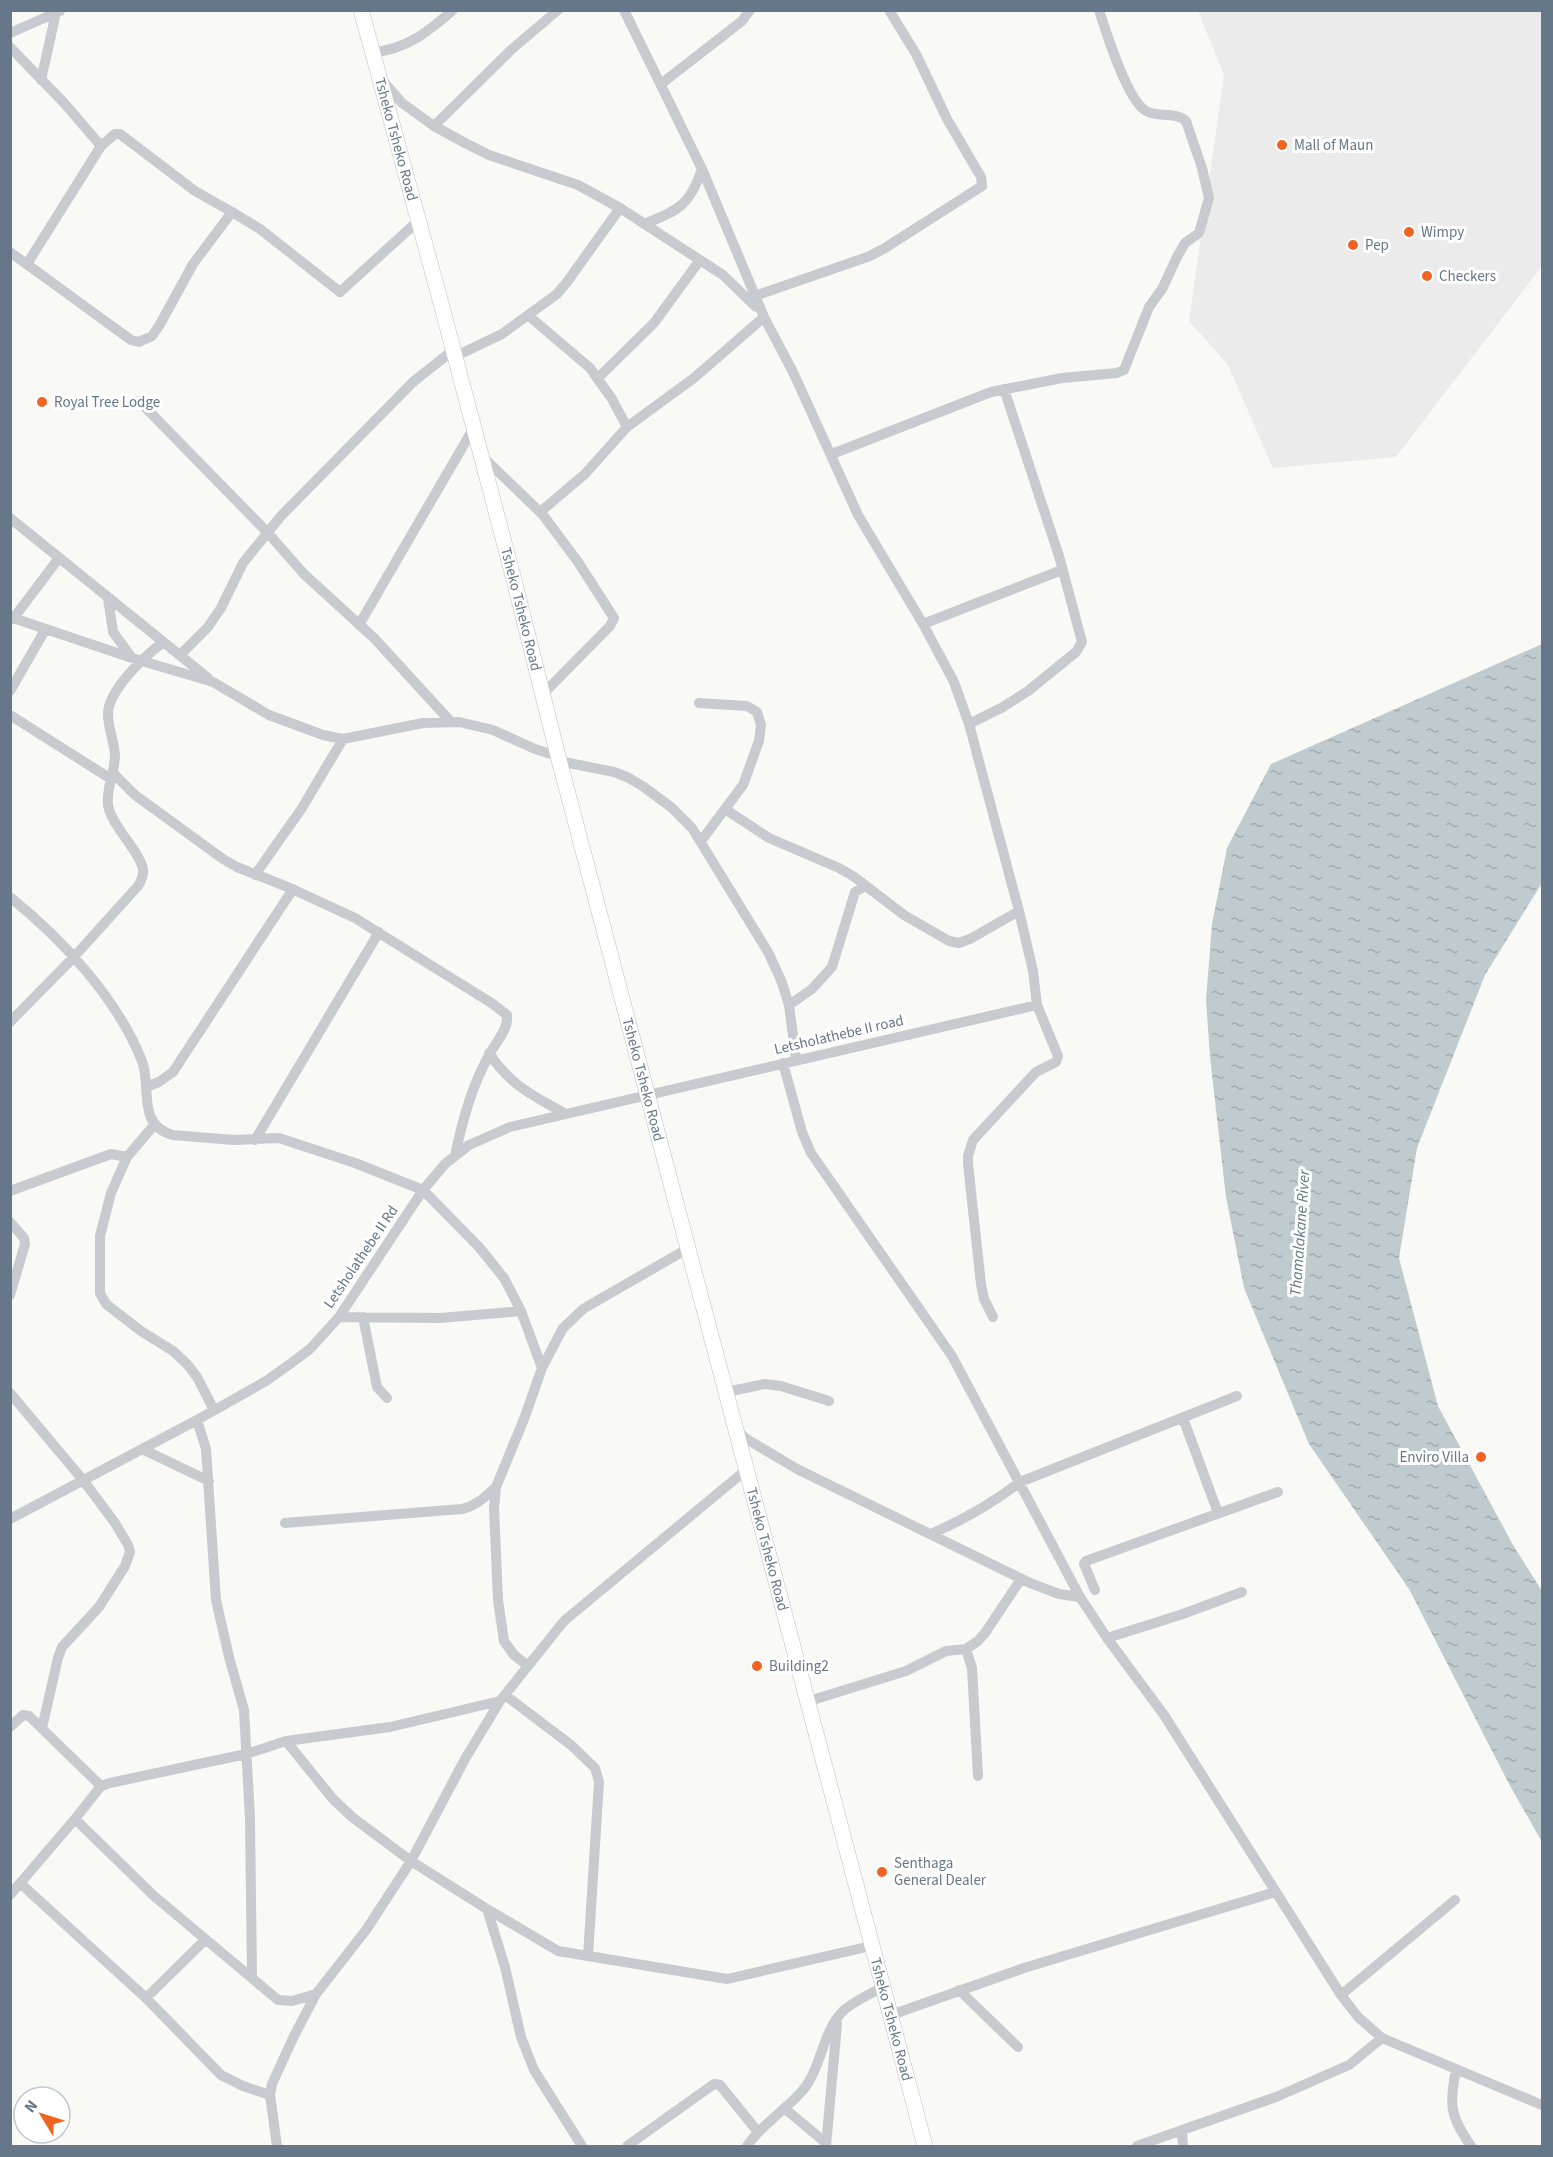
<svg xmlns="http://www.w3.org/2000/svg" width="1553" height="2157" viewBox="0 0 1553 2157" font-family="'Source Sans 3',sans-serif">
	<style>
		.built { fill: #eaebea }
		.water { fill: url(#water-ripples) }
		.lines { fill: none; stroke-linecap: round; stroke-linejoin: round }
		.highway-casing { stroke: #bbbec2; stroke-width: 16 }
		.minor { stroke: #c7cacf; stroke-width: 10 }
		.highway { stroke: #fff; stroke-width: 15 }
		.poi-dot { fill: #f06320; stroke: #fff; stroke-width: 2 }
		.labels { text-anchor: middle; dominant-baseline: central; stroke-width: 6; stroke-linejoin: round; paint-order: stroke }
		.street-label { font-size: 15px; fill: #66778a; stroke: #fff }
		.poi-label { font-size: 15px; fill: #66778a; stroke: #fff; text-anchor: start }
		.water-label { font-size: 16px; font-style: italic; fill: #627884; stroke: #fff }
	</style>
	<defs>
		<pattern id="water-ripples" width="26" height="14" patternUnits="userSpaceOnUse" patternTransform="scale(1.5)"><rect width="26" height="14" fill="#c0cbd0"/><path d="M2 4q2-2 4 0t4 0M15 11q2-2 4 0t4 0" fill="none" stroke="#a0aaaf"/></pattern>
	</defs>
	<rect width="100%" height="100%" fill="#f9f9f6"/>
	<path class="built" d="M1198 11H1542V266L1396 457 1273 468 1228 365 1189 321 1224 75Z"/>
	<path class="water" d="M1542 644V883L1485 975 1417 1148 1399 1258 1438 1406 1513 1545 1542 1591V1842L1509 1784 1409 1589 1309 1444 1244 1288 1226 1197 1210 1057 1206 1000 1212 924 1227 848 1271 764Z"/>
	<g class="lines">
		<defs>
			<g id="highway">
				<path id="s1" d="M361 10 438 292 513 576 558 756 925 2146"/>
			</g>
		</defs>
		<use href="#highway" class="highway-casing"/>
		<path class="minor" d="M624 10 702 169 764 317 793 372 858 515 923 624 954 682 969 724 1019 911 1033 971 1037 1005 1058 1056 1056 1062 1036 1072 973 1140 968 1156V1164L981 1284 984 1299 993 1317
			M10 33 60 11
			M10 47 65 104 101 146
			M373 52C406 50 429 31 453 10
			M41 80 56 13
			M382 80 402 103 434 126 465 143 489 155 578 185 620 208 723 275 756 307
			M661 84 742 21 750 10
			M434 126 512 49 558 10
			M644 224C678 211 690 205 702 169
			M10 252 131 340 139 342 152 336 159 326 193 264 232 212 260 229 340 292 418 221
			M27 264 101 146 115 134H120L195 191 232 212
			M755 296 870 256 885 248 982 186 981 177 947 119 916 54 889 10
			M529 316 590 368 612 399 627 427 585 474 540 512
			M454 357 502 334 557 294 567 282 620 208
			M598 378 654 323 700 260
			M139 401 267 532 304 574 374 638 451 722
			M627 427 694 378 764 317
			M832 454 991 392 1062 378 1117 373 1124 370 1149 307 1162 289 1178 255 1185 243 1199 233 1209 198 1202 168 1186 121C1174 111 1158 118 1146 111 1127 100 1106 32 1099 10
			M482 456 543 515 578 562 614 618 610 626 543 694
			M10 518 208 678
			M108 598 113 632 132 658
			M10 617 132 658 213 682 269 715 323 735 343 739 423 723 459 722 493 730 535 749 558 756
			M13 619 59 558
			M923 624 1062 570
			M359 625 473 429
			M180 655 208 627 221 608 243 563 281 516 413 382 452 351
			M10 691 45 630
			M699 703 747 706 757 712 761 725 759 741 743 785 701 841
			M10 715 111 779
			M969 724 1003 707 1028 691 1076 652 1082 642 1059 556 1004 389
			M559 761 614 772 627 777 644 787 672 808 692 828 768 952 781 980 789 1005 796 1059
			M113 773 135 795 223 859 237 867 290 888 355 918 493 1004 507 1015C509 1030 494 1044 488 1057 471 1088 462 1121 455 1156
			M725 809 769 838 839 868 853 876 904 915 949 941 959 943 970 939 1019 911
			M255 875 302 808 343 739
			M10 897C62 939 117 998 142 1061 152 1087 136 1125 173 1135L234 1140 279 1138 355 1163 423 1190 479 1247 504 1278 521 1311 542 1368
			M789 1005 812 989 832 967 855 892 865 886
			M10 1022 73 958 138 886C141 881 144 875 143 869 140 852 111 825 108 805 106 788 115 772 115 755 114 741 108 728 108 714 108 690 145 656 162 643
			M489 1053C510 1085 532 1095 564 1113
			M783 1063 802 1132 811 1153 952 1356 1080 1597 1107 1638 1164 1715 1341 1995 1358 2017 1382 2038 1542 2105
			M146 1087 159 1082 173 1072 293 889
			M155 1124 127 1157 111 1193 100 1236V1293L106 1304 141 1331 173 1351 187 1364 197 1377 214 1410
			M255 1140 379 932
			M10 1191 111 1154 127 1157
			M10 1222 24 1238 25 1244 10 1295
			M339 1317 440 1318 521 1311
			M363 1317 377 1387 387 1398
			M726 1392 765 1384 781 1386 829 1401
			M10 1393 83 1480 115 1523 128 1545 130 1552 125 1566 99 1607 62 1647 58 1658 42 1728
			M1183 1418 1218 1513
			M197 1420 206 1449 216 1600 229 1657 244 1710 250 1818 252 1978
			M737 1430 745 1438 797 1469 1030 1583 1059 1594 1080 1597
			M142 1449 209 1481
			M10 1519 197 1420 266 1381 290 1364 310 1349 339 1317 423 1190 445 1164 469 1145 510 1127 1037 1005
			M285 1523 462 1509C476 1506 485 1497 496 1487
			M931 1534C963 1520 992 1504 1020 1482L1237 1396
			M1095 1590 1084 1564 1086 1561 1278 1492
			M1107 1638 1180 1615 1242 1592
			M966 1649 972 1668 978 1776
			M527 1665 514 1655 504 1641 498 1600 494 1508 496 1487 524 1419 542 1368 563 1328 583 1309 687 1249
			M505 1695 571 1745 595 1768 599 1782 588 1956
			M806 1702 906 1671 946 1651 966 1649 978 1641 985 1633 1021 1579
			M10 1727 23 1715 29 1716 101 1786
			M286 1741 333 1799 352 1817 411 1861 487 1909 558 1951 727 1979 871 1946
			M75 1819 101 1786 110 1783 246 1754 286 1741 390 1727 500 1701
			M20 1883 146 1998 221 2075 243 2086 270 2095
			M10 1895 75 1819 154 1896 278 2000 292 2001 316 1994
			M487 1909 505 1967 521 2037 534 2070 582 2146
			M959 1990 1018 2047
			M1341 1995 1455 1900
			M146 1998 206 1939
			M891 2015 1024 1968 1275 1892
			M1456 2070C1449 2104 1450 2117 1471 2146
			M784 2108 826 2143
			M1182 2131 1183 2146
			M277 2146 270 2095 272 2084 294 2036 316 1994 366 1930 411 1861 465 1759 500 1701 564 1621 746 1470
			M627 2146 714 2084 720 2085 758 2132
			M747 2146C762 2124 786 2110 803 2090 822 2067 822 2032 843 2011 854 2001 870 1994 883 1987
			M826 2146 837 2024
			M1137 2146 1276 2097 1349 2065 1382 2038"/>
		<use href="#highway" class="highway"/>
	</g>
	<g class="poi-dot">
		<circle cx="1282" cy="145" r="6"/>
		<circle cx="1409" cy="232" r="6"/>
		<circle cx="1353" cy="245" r="6"/>
		<circle cx="1427" cy="276" r="6"/>
		<circle cx="42" cy="402" r="6"/>
		<circle cx="1481" cy="1457" r="6"/>
		<circle cx="757" cy="1666" r="6"/>
		<circle cx="882" cy="1872" r="6"/>
	</g>
	<g class="labels">
		<g class="street-label">
			<text stroke="none"><textPath href="#s1" startOffset="134">Tsheko Tsheko Road</textPath></text>
			<text stroke="none"><textPath href="#s1" startOffset="620">Tsheko Tsheko Road</textPath></text>
			<text transform="translate(839 1035) rotate(-13)">Letsholathebe II road</text>
			<text stroke="none"><textPath href="#s1" startOffset="1106">Tsheko Tsheko Road</textPath></text>
			<text transform="translate(361 1257) rotate(-56)">Letsholathebe II Rd</text>
			<text stroke="none"><textPath href="#s1" startOffset="1592">Tsheko Tsheko Road</textPath></text>
			<text stroke="none"><textPath href="#s1" startOffset="2078">Tsheko Tsheko Road</textPath></text>
		</g>
		<g class="poi-label">
			<text x="1294" y="145">Mall of Maun</text>
			<text x="1421" y="232">Wimpy</text>
			<text x="1365" y="245">Pep</text>
			<text x="1439" y="276">Checkers</text>
			<text x="54" y="402">Royal Tree Lodge</text>
			<text x="1469" y="1457" text-anchor="end">Enviro Villa</text>
			<text x="769" y="1666">Building2</text>
			<text x="894" y="1863">Senthaga<tspan x="894" dy="17">General Dealer</tspan></text>
		</g>
		<g class="water-label">
			<text transform="translate(1300 1233) rotate(-86)">Thamalakane River</text>
		</g>
	</g>
	<rect width="1553" height="2157" fill="none" stroke="#66778a" stroke-width="24"/>
	<g transform="translate(42 2115) rotate(308)"><circle r="28" fill="#ffffff" stroke="#c2c9d0" stroke-width="1.5"/>
	<path d="M0-4.5L10 22L0 15L-10 22Z" fill="#f06320"/>
	<text y="-9" font-size="16" font-weight="bold" text-anchor="middle" fill="#66778a">N</text>
	</g>
</svg>
